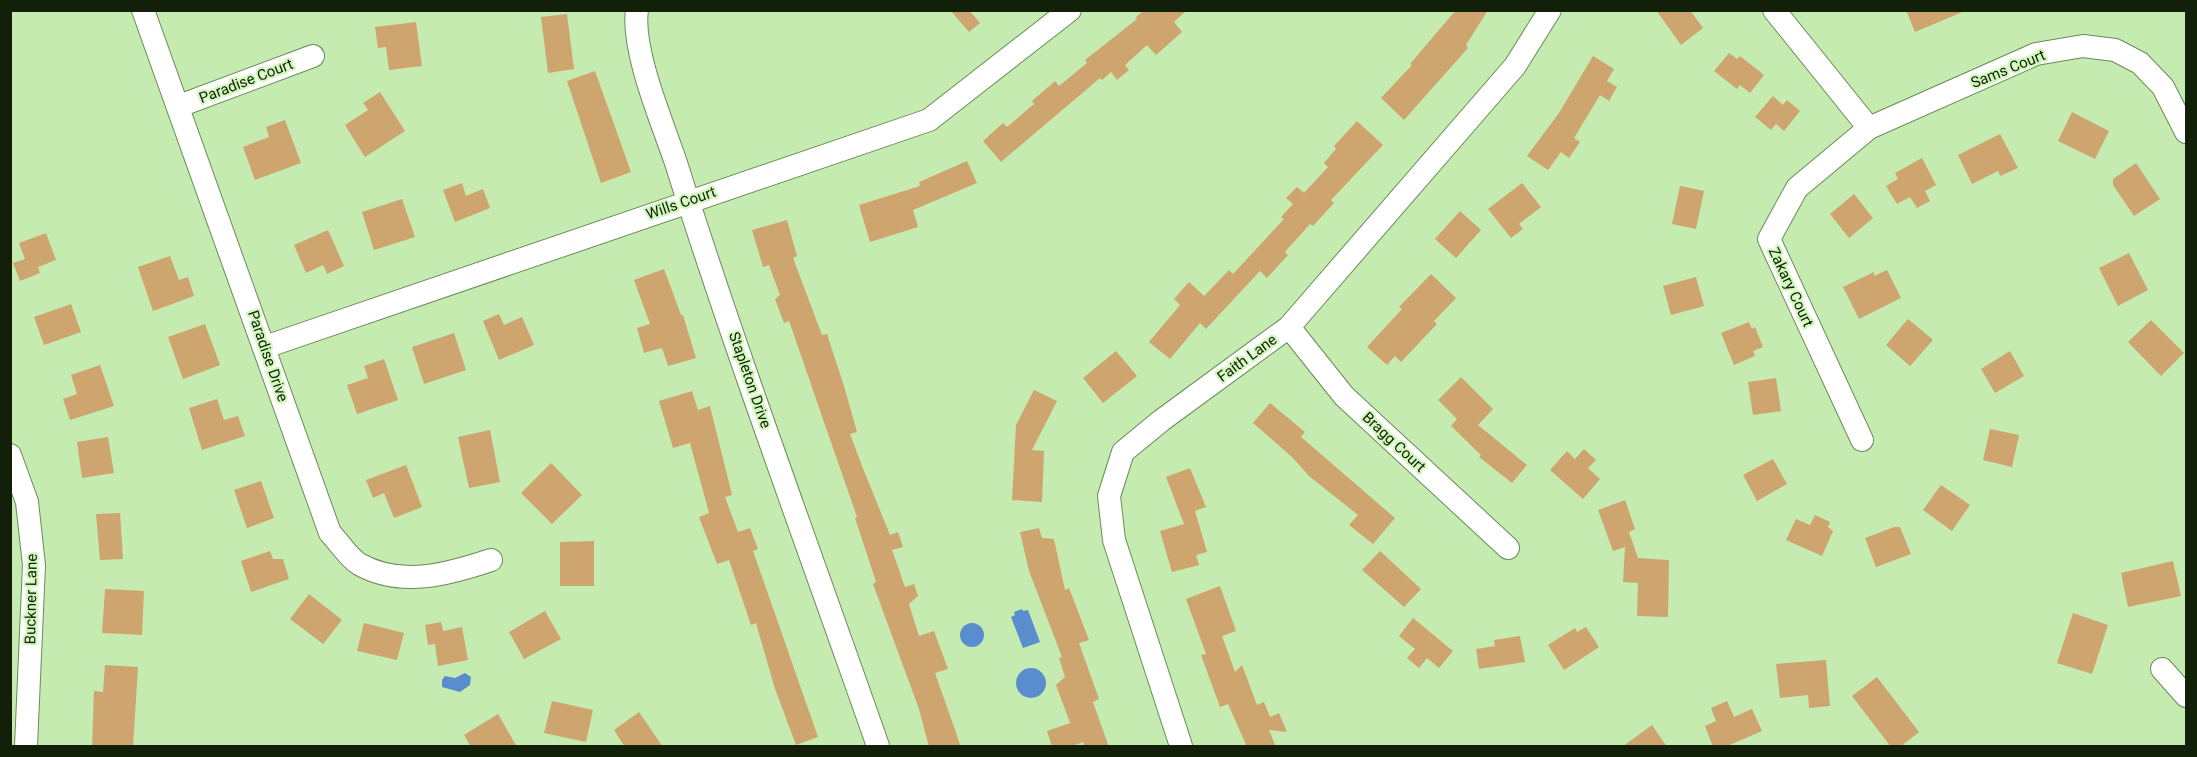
<svg xmlns="http://www.w3.org/2000/svg" width="2197" height="757" viewBox="0 0 2197 757" font-family="Roboto,sans-serif">
	<style>
		.water { fill: #5a8dce }
		.building { fill: #cea56e }
		.lines { fill: none; stroke-linecap: round; stroke-linejoin: round }
		.minor-casing { stroke: #698c56; stroke-width: 24 }
		.minor { stroke: #fff; stroke-width: 22 }
		.labels { text-anchor: middle; dominant-baseline: central; stroke-width: 4.5; stroke-linejoin: round; paint-order: stroke }
		.street-label { font-size: 15px; fill: #12200a; stroke: #d2f8bd }
	</style>
	<rect width="100%" height="100%" fill="#c5ebb1"/>
	<path class="water" d="M1022 609 1023 611 1028 610 1040 642 1023 648 1011 617 1015 615 1014 612Z
		M960 635a12 12 0 1 1 24 0a12 12 0 1 1-24 0Z
		M1016 683a15 15 0 1 1 30 0a15 15 0 1 1-30 0Z
		M465 673 471 677 470 685 460 692 442 687V680L445 676 455 678Z"/>
	<path class="building" d="M950 10H969L980 23 969 32Z
		M1144 10H1187L1174 22 1182 32 1156 55 1147 45 1125 65 1129 70 1117 80 1111 72 1102 80 1100 78 1001 162 983 141 1003 123 1007 127 1034 104 1032 101 1055 81 1059 86 1087 63 1085 60 1137 19 1136 17Z
		M1456 10H1488L1466 45 1468 48 1404 120 1381 98 1412 65 1410 64Z
		M1656 10H1690L1703 28 1681 45Z
		M1906 10H1965V11L1915 32Z
		M567 14 574 69 548 73 541 17Z
		M416 22 422 66 389 70 386 47 378 48 375 27Z
		M1729 53 1737 59 1740 56 1764 75 1750 93 1740 85 1737 89 1714 71Z
		M1593 56 1614 69 1607 81 1617 87 1609 101 1600 95 1574 138 1580 142 1569 158 1561 152 1548 170 1527 156 1559 113Z
		M595 71 631 172 601 183 567 81Z
		M380 92 405 131 365 157 345 125 368 110 363 103Z
		M1773 96 1783 105 1787 100 1800 111 1784 131 1776 124 1771 130 1755 117Z
		M2072 112 2109 131 2095 159 2058 141Z
		M285 120 301 163 255 180 243 147 269 137 266 127Z
		M1357 121 1383 145 1331 200 1334 203 1313 226 1310 224 1285 252 1288 255 1267 278 1260 271 1206 329 1200 323 1170 359 1149 342 1180 305 1174 299 1189 282 1204 296 1229 270 1233 274 1284 219 1281 217 1293 204 1286 198 1297 187 1304 193 1328 167 1324 163 1336 149 1334 146Z
		M2000 134 2018 168 2000 176 1998 171 1972 184 1958 155Z
		M1922 158 1936 185 1925 191 1930 201 1917 208 1910 197 1897 204 1886 186 1898 179 1895 173Z
		M967 161 977 183 913 210 918 227 870 242 859 205 920 186 919 182Z
		M2136 163 2160 199 2134 216 2113 185V179Z
		M462 183 466 196 483 189 490 208 455 222 443 190Z
		M1522 183 1541 207 1519 224 1523 229 1511 238 1488 209Z
		M1680 186 1704 191 1696 229 1672 224Z
		M1854 194 1873 218 1849 238 1830 214Z
		M402 199 415 237 374 250 362 212Z
		M1460 211 1481 230 1456 258 1435 239Z
		M787 220 797 256 793 258 822 335 827 334 844 386 857 432 850 434 862 466 890 535 898 532 903 547 892 550 905 587 914 584 918 596 909 604 919 636 934 631 948 669 935 673 961 747H929L919 709 873 584 876 582 855 518 857 517 789 321 784 323 775 299 780 295 769 265 763 267 752 230Z
		M328 230 344 266 327 274 323 265 306 273 294 245Z
		M46 233 56 260 38 267 40 273 20 281 13 263 25 259 19 243Z
		M2129 253 2148 290 2118 306 2099 268Z
		M170 256 179 280 188 277 194 296 153 311 138 267Z
		M664 269 681 315H683L696 358 668 366 662 348 644 353 637 328 650 324 634 280Z
		M1887 270 1901 298 1859 319 1843 287 1874 272V276Z
		M1431 274 1456 298 1434 321 1437 324 1401 362 1395 356 1387 365 1367 347 1402 309 1399 307Z
		M1696 277 1704 306 1671 315 1663 286Z
		M71 304 81 332 44 345 34 317Z
		M499 314 504 325 522 317 534 345 499 360 483 321Z
		M1908 319 1933 340 1910 366 1886 345Z
		M2151 320 2184 353 2161 376 2128 342Z
		M1749 322 1752 329 1755 327 1763 347 1753 351 1755 356 1734 365 1721 333Z
		M205 324 220 365 183 379 168 337Z
		M454 333 466 370 424 384 412 347Z
		M1116 351 1137 376 1103 403 1083 378Z
		M2010 351 2024 376 1995 393 1981 369Z
		M384 359 398 400 357 414 347 385 368 378 364 366Z
		M100 365 114 406 70 420 63 399 77 394 71 375Z
		M1461 377 1493 409 1478 425 1527 465 1512 483 1479 457 1481 455 1451 426 1457 419 1438 400Z
		M1776 378 1781 411 1753 415 1748 382Z
		M1034 390 1057 401 1032 450 1044 451 1042 502 1012 500 1016 425Z
		M692 391 698 410 710 406 732 495 725 497 738 532 750 528 758 549 753 551 818 737 796 745 775 689 756 623 751 625 729 560 717 564 699 517 709 513 690 443 673 448 659 401Z
		M217 399 224 420 238 416 245 436 202 450 189 408Z
		M1270 403 1305 432 1301 437 1395 518 1373 544 1349 525 1358 515 1309 476 1292 457 1253 423Z
		M1990 429 2019 435 2012 467 1983 460Z
		M490 430 500 482 469 488 458 437Z
		M108 437 114 473 82 478 77 442Z
		M1584 449 1596 460 1588 468 1600 479 1583 499 1550 470 1567 451 1575 459Z
		M1773 459 1787 484 1757 501 1743 475Z
		M551 463 582 495 552 524 521 493Z
		M406 465 422 507 394 518 384 493 373 498 366 480Z
		M1190 468 1206 507 1195 511 1207 552 1196 555 1195 552 1199 565 1172 572 1160 531 1184 524 1166 477Z
		M261 481 274 518 247 528 234 490Z
		M1941 485 1970 505 1952 531 1923 510Z
		M1625 500 1635 529 1629 532 1638 558 1669 560 1668 617 1637 616 1638 583 1623 582 1625 547 1613 551 1598 510Z
		M120 513 123 559 100 560 96 514Z
		M1815 515 1830 522 1828 527 1833 531 1822 556 1786 540 1796 519 1810 525Z
		M1894 527H1900L1911 554 1876 567 1865 538Z
		M1039 528 1042 538 1054 539 1065 590 1069 588 1089 640 1079 643 1099 699 1093 702 1109 747H1085L1083 742 1070 747H1052L1047 731 1070 723 1056 685 1065 677 1059 658 1062 657 1029 571 1020 532Z
		M594 541V586H560V542Z
		M270 551 273 559H283L289 579 251 592 241 561Z
		M1380 551 1421 589 1404 607 1362 570Z
		M2173 561 2181 596 2128 607 2121 573Z
		M1220 586 1236 631 1222 636 1235 672 1242 665 1257 705 1264 702 1270 717 1279 713 1287 732 1269 730 1276 747H1247L1228 704 1220 707 1201 655 1206 654 1186 599Z
		M105 589 144 591 142 635 102 633Z
		M309 594 342 620 323 644 290 619Z
		M545 611 561 639 524 659 509 632Z
		M2073 613 2108 625 2092 674 2057 663Z
		M1413 618 1453 651 1439 668 1427 658 1419 668 1407 658 1415 649 1399 636Z
		M441 622 443 631 462 627 468 660 438 666 435 644 428 645 425 625Z
		M364 623 404 633 397 660 357 651Z
		M1586 627 1599 647 1564 670 1548 645 1575 628 1577 632Z
		M1520 636 1525 662 1479 669 1476 649 1495 646 1494 640Z
		M1826 660 1830 706 1809 708 1808 695 1780 698 1776 664Z
		M105 665 138 667 133 747H92L94 691 103 692Z
		M1877 677 1919 732 1900 747H1891L1852 696Z
		M552 701 593 710 586 742 544 733Z
		M1727 701 1734 717 1752 709 1762 731 1725 747H1713L1705 726 1716 721 1711 708Z
		M639 712 663 747H625L614 730Z
		M498 714 517 747H471L464 735Z
		M1652 725 1667 747H1622Z"/>
	<g class="lines">
		<defs>
			<path id="minor" d="M143 10 330 533C339 542 348 557 359 564 401 588 449 574 491 560
				M637 10C631 50 663 124 676 163 738 359 810 552 878 746
				M1774 10 1869 128
				M179 106 313 56
				M1289 327 1344 396 1508 548
				M265 347 929 120 1070 10
				M1862 440 1769 239 1797 188 1869 128 2036 54 2083 46 2115 50 2140 63 2163 87 2186 132
				M10 455 27 502 34 565 26 746
				M2162 669 2186 696
				M1181 746 1114 540 1109 496 1123 452 1162 420 1289 327 1515 66 1550 10"/>
		</defs>
		<use href="#minor" class="minor-casing"/>
		<use href="#minor" class="minor"/>
	</g>
	<g class="labels">
		<g class="street-label">
			<text transform="translate(2008 69) rotate(-22)">Sams Court</text>
			<text transform="translate(246 81) rotate(-21)">Paradise Court</text>
			<text transform="translate(681 203) rotate(-19)">Wills Court</text>
			<text transform="translate(1791 287) rotate(65)">Zakary Court</text>
			<text transform="translate(268 356) rotate(71)">Paradise Drive</text>
			<text transform="translate(1247 358) rotate(-36)">Faith Lane</text>
			<text transform="translate(750 380) rotate(71)">Stapleton Drive</text>
			<text transform="translate(1394 442) rotate(43)">Bragg Court</text>
			<text transform="translate(31 599) rotate(-89)">Buckner Lane</text>
		</g>
	</g>
	<rect width="2197" height="757" fill="none" stroke="#12200a" stroke-width="24"/>
</svg>
